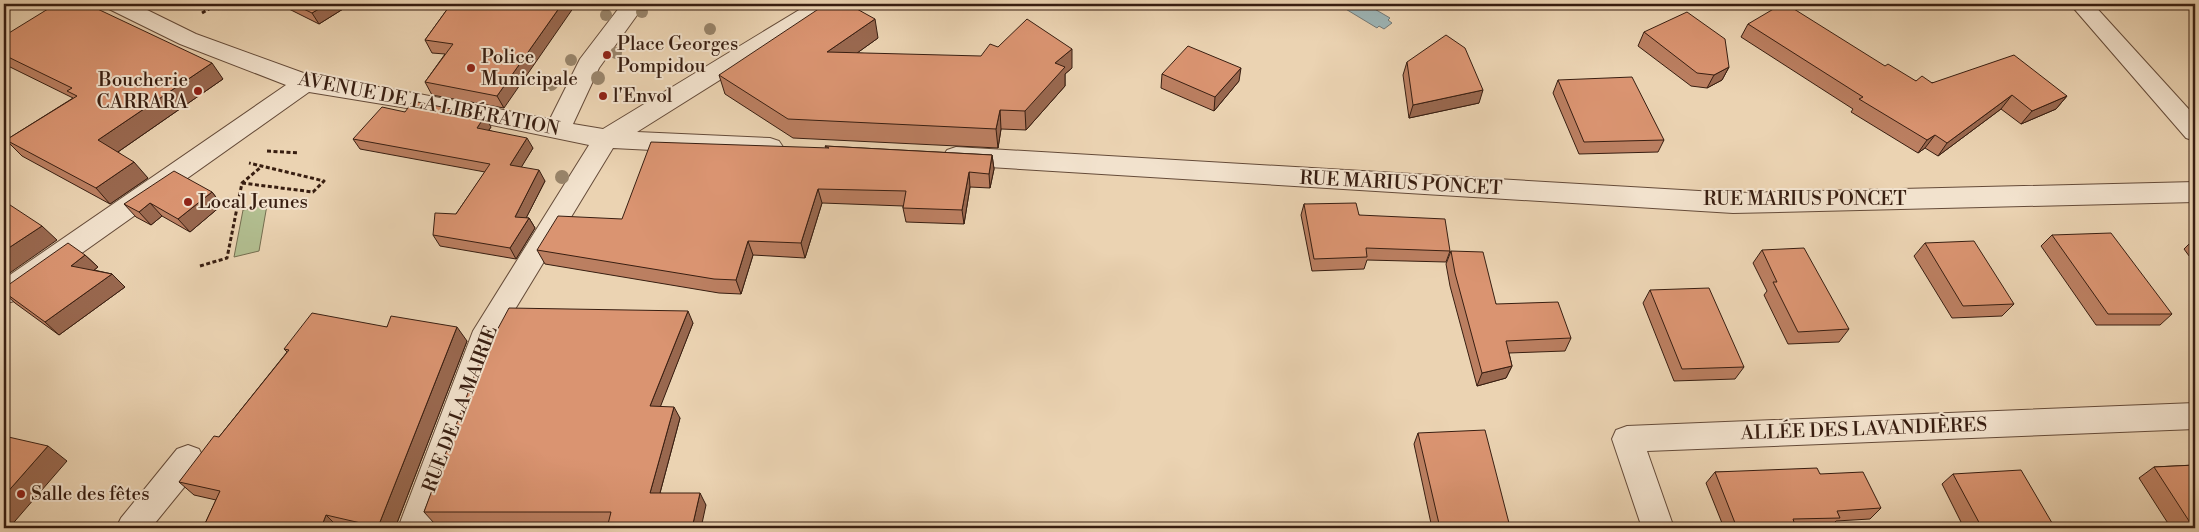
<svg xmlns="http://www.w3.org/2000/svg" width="2199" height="532" viewBox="0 0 2199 532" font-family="'Libre Bodoni',serif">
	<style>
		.green { fill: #b2be90; stroke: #756e50 }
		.water { fill: #9cb5b7; stroke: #747975 }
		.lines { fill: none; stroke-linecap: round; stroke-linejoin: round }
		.minor-casing { stroke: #654b39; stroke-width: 2 }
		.path { stroke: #381e11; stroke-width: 3; stroke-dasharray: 4 2.5; stroke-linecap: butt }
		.minor { fill: #f2e2cd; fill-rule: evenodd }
		.tree { fill: #99856b }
		.wall { fill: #bb7f61; stroke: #381e11 }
		.shaded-wall { fill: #99684f; stroke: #381e11 }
		.building { fill: #da9471; stroke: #381e11 }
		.poi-dot { fill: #8f2418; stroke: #f2e2cd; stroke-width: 2 }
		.labels { text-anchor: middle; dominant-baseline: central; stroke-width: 4; stroke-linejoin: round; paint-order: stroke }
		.poi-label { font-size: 19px; fill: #381e11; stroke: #f2e2cd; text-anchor: start }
		.street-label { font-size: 19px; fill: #381e11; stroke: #f2e2cd }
	</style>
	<rect width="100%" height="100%" fill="#ebd3b2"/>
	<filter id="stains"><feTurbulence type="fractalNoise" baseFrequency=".004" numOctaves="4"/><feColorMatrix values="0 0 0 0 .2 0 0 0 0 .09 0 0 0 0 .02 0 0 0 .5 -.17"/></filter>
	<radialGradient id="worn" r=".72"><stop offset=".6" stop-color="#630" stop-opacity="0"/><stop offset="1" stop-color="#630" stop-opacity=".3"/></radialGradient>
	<path class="green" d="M267 205 259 251 234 257 243 210Z"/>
	<path class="water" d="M1350 4H1366L1390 18 1388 20 1392 23 1384 29 1379 26 1377 28 1344 8Z"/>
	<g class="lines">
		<defs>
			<path id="minor" d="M106 4H135L196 34 309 75 419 94 550 119 580 59 622 4H645L599 68 573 124 603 129 809 4H836L833 9 637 132 770 138 779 141 783 147 779 153 770 156 613 148 500 334 430 528H398L473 331 589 145 419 110 309 92 14 301 4 304V279L286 85 180 44 109 9Z
				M2070 4H2093L2195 116V141L2186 138Z
				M956 147 1733 193 2195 182V202L1733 213 956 165 947 162 943 156 947 150Z
				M2195 403V429L1647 451 1674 528H1642L1612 439 1616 430 1627 426Z
				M188 445 199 449 204 459 199 469 151 528H116L121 518 177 449Z"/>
		</defs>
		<use href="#minor" class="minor-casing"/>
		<path class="path" d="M202 13 217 4
			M267 151 299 153
			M242 183 313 192 324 181 249 163
			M200 266 227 258 242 183 261 167"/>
		<use href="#minor" class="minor"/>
	</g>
	<g class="tree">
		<circle cx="642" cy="12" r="6"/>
		<circle cx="606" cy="15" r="6"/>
		<circle cx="710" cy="29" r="6"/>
		<circle cx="616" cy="53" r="6"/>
		<circle cx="571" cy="60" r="6"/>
		<circle cx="598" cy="78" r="7"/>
		<circle cx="551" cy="84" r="7"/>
		<circle cx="562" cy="177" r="7"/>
	</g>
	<path class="wall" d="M279 4H351L319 24Z
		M451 4 504 108 432 95 425 82 445 54 432 53 425 40Z
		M1748 24 1916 81 2067 96 2056 109 2021 124 2001 109 1938 156 1925 148 1918 153 1851 112 1853 109 1741 37Z
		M1644 32 1729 67 1722 80 1707 88 1691 86 1638 46Z
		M4 36 223 79 118 152 148 178 110 204 22 156 6 140 73 98 4 64Z
		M878 38 857 53 1072 68 1065 74V86L1026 130 1001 129 998 148 793 138 725 94 719 75Z
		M1407 62 1479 103 1409 118 1403 75Z
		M1162 74 1239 81 1214 111 1161 88Z
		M1558 80 1664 140 1658 152 1579 154 1553 93Z
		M405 112 491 127 489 130 533 148 521 167 545 181 526 218H529L535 228 516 259 440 246 433 235 456 214 485 172 360 149 353 139Z
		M825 146 992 155 994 169 990 188 970 187 964 224 906 222 903 208V206L822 203 805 258 753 255 741 294 719 293 545 264 537 250 826 148Z
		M212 192 222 205 190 232 162 216 151 225 136 217 124 204Z
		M1304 204 1359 215 1450 251 1446 262 1367 260 1364 269 1312 271 1301 215Z
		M2052 235 2172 314 2160 325H2096L2041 246Z
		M2195 238V264L2184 249Z
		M1925 243 2014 304 2002 316 1952 318 1914 256Z
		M1762 250 1849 329 1839 342 1788 344 1764 295 1767 291 1753 263Z
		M1451 251 1496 304 1571 338 1565 351 1509 353 1512 366 1506 378 1477 386 1450 286 1446 264Z
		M85 255 98 267 94 270 112 274 125 287 59 335 15 303 4 293V288Z
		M1650 290 1744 367 1735 379 1674 381 1643 303Z
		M693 323 660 406 680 418 660 493 706 505 608 523H434L424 512 495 334Z
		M387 327 467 341 395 528H203L216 500 194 495 179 482 219 437 287 352 284 349Z
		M1418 433 1510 527V528H1432L1414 444Z
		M2195 465V528H2171L2139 478 2154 467Z
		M1715 472 1820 474 1881 508 1870 519 1836 521 1829 528H1724L1706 483Z
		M1953 474 2055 528H1964L1942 484Z"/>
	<path class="shaded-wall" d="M327 4H351L319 24 312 13Z
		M562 4H576L504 108 497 96Z
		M875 19 878 38 832 71 827 52Z
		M1072 49V68L1065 74V86L1026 130 1025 111 1055 63Z
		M212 63 223 79 112 156 98 140Z
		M1729 67 1722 80 1707 88 1714 75Z
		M1241 68 1239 81 1214 111 1215 97Z
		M1483 90 1479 103 1409 118 1413 105Z
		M2012 95 2001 109 1938 156 1947 143Z
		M2067 96 2056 109 2021 124 2032 111Z
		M1000 110 1001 129 998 148 996 129Z
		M485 116 491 127 483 138 477 128Z
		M1935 135 1925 148 1918 153 1927 140Z
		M527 138 533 148 516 176 510 165Z
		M992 155 994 169 990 188 989 174Z
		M134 162 148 178 110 204 96 188Z
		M539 170 545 181 521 228 515 217Z
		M969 172 970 187 964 224 962 210Z
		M818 189 822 203 805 258 801 243Z
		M212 192 222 205 190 232 178 219Z
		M150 203 162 216 151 225 139 212Z
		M529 218 535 228 516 259 510 248Z
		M42 226 57 240 4 277V251Z
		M748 241 753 255 741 294 736 280Z
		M85 255 98 267 84 278 71 266Z
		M112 274 125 287 59 335 45 322Z
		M688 311 693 323 656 418 650 406Z
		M457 327 467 341 395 528H379L378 527Z
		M1512 366 1506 378 1477 386 1482 373Z
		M674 407 680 418 657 504 650 493Z
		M4 427 9 431 4 437Z
		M48 446 67 461 9 528H4V496Z
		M700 493 706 505 701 528H692Z
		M326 515 339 528H321Z"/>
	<path class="building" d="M56 4H87L212 63 98 140 134 162 96 188 6 140 77 96 67 91 72 88 4 55V36Z
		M293 4H327L312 13Z
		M451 4H562L497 96 425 82 453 44 425 40Z
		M826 4H848L875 19 827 52 981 56 990 44 998 47 1027 19 1072 49 1055 63 1065 67 1025 111 1000 110 996 129 788 119 719 75Z
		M1782 4H1786L1885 66 1888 64 1916 81 1922 76 1932 83 2014 55 2067 96 2032 111 2012 95 1947 143 1935 135 1927 140 1859 99 1863 97 1748 24Z
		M1687 12 1725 39 1729 67 1714 75 1697 73 1644 32Z
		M1446 35 1465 48 1483 90 1413 105 1407 62Z
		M1188 46 1241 68 1215 97 1162 74Z
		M1632 77 1664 140 1584 142 1558 80Z
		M413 101 485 116 477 128 527 138 510 165 539 170 515 217 529 218 510 248 433 235 435 213 456 214 490 164 353 139 382 107 405 112Z
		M651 142 829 148 825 146 992 155 989 174 969 172 962 210 903 208 906 191 818 189 801 243 748 241 736 280 714 279 537 250 558 216 622 219Z
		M174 171 212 192 178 219 150 203 139 212 124 204Z
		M4 201 42 226 4 251Z
		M1356 203 1359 215 1445 219 1450 251 1366 248 1367 257 1314 259 1304 204Z
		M2111 233 2172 314H2108L2052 235Z
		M1974 241 2014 304 1963 306 1925 243Z
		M68 243 85 255 71 266 112 274 45 322 4 292V288Z
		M1804 248 1849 329 1798 332 1773 282H1777L1762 250Z
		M1451 251 1483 252 1496 304 1558 302 1571 338 1506 341 1512 366 1482 373 1455 273Z
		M1709 288 1744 367 1682 369 1650 290Z
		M509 308 688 311 650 406 674 407 650 493H700L692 528H607L611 512H424L490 333 495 334Z
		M312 313 387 327 391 316 457 327 378 527 326 515 321 528H203L220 491 179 482 214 436 219 437 289 350 284 349Z
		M1485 430 1510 527 1440 528 1418 433Z
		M4 436 48 446 4 496Z
		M2195 465V523L2191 524 2154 467Z
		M1817 468 1820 474 1863 472 1881 508 1837 511 1840 518 1793 519 1796 528H1737L1715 472Z
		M2021 470 2055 528H1982L1953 474Z"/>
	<g class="poi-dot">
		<circle cx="607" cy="55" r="5"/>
		<circle cx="471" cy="68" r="5"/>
		<circle cx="198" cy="91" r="5"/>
		<circle cx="603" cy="96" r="5"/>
		<circle cx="188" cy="202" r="5"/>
		<circle cx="21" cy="494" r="5"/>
	</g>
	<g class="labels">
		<g class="poi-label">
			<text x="617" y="44">Place Georges<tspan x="617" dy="22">Pompidou</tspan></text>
			<text x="481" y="57">Police<tspan x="481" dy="22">Municipale</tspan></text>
			<text x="188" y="80" text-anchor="end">Boucherie<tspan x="188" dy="22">CARRARA</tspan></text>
			<text x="613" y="96">l'Envol</text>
			<text x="198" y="202">Local Jeunes</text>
			<text x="31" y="494">Salle des fêtes</text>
		</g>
		<g class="street-label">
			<text transform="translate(429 104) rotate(11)">AVENUE DE LA LIBÉRATION</text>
			<text transform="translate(1401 183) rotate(3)">RUE MARIUS PONCET</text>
			<text x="1805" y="199">RUE MARIUS PONCET</text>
			<text transform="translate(460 409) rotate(-69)">RUE DE LA MAIRIE</text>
			<text transform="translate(1864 429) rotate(-2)">ALLÉE DES LAVANDIÈRES</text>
		</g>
	</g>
	<rect width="2199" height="532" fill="none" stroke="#ebd3b2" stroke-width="20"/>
	<rect x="5" y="5" width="2189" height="522" fill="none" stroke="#381e11" stroke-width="2.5"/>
	<rect x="10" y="10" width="2179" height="512" fill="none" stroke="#381e11"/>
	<rect width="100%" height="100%" filter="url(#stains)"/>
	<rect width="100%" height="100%" fill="url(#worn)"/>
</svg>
